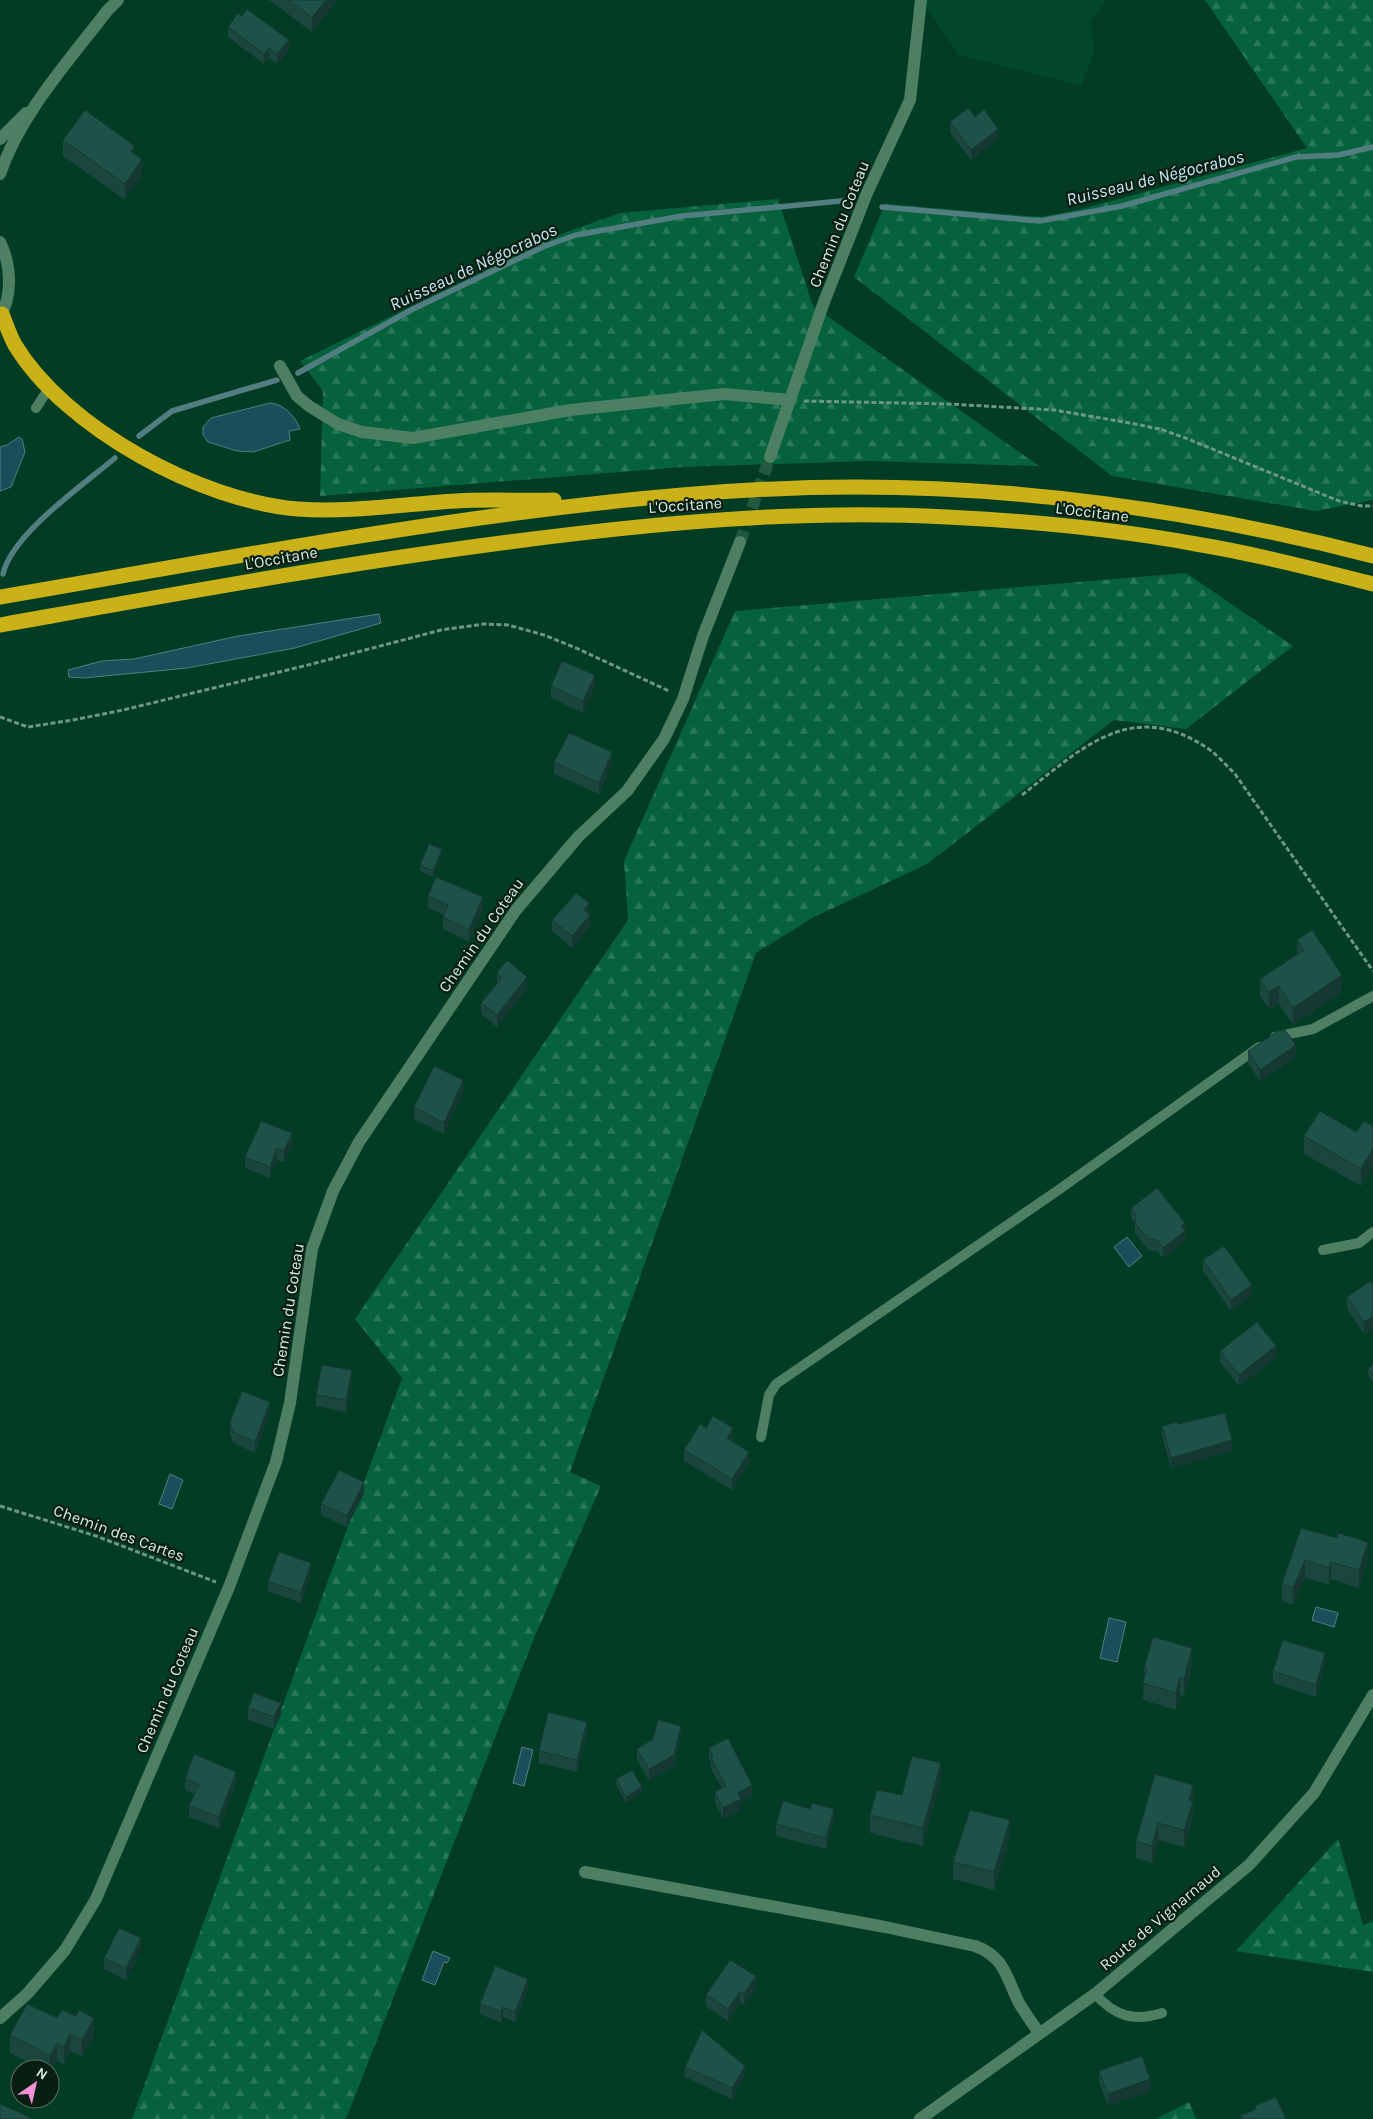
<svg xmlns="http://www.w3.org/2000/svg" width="1373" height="2119" viewBox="0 0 1373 2119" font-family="Karla,sans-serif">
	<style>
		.built { fill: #01472b }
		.forest { fill: url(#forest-firs) }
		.water { fill: #1b4e5b; stroke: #527e82 }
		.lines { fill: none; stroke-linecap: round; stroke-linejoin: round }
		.stream { stroke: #527e82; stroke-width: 5.5 }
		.street-tunnel { stroke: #225740; stroke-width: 12; stroke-dasharray: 12 6; stroke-linecap: butt }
		.path { stroke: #6e9783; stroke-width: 3; stroke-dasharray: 5 2.5; stroke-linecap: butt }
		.lane { stroke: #4d7f63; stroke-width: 10 }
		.street { stroke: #4d7f63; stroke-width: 12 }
		.secondary { stroke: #4d7f63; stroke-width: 12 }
		.highway { stroke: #cab117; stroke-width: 15 }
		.wall { fill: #1a463e }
		.shaded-wall { fill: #153932 }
		.building { fill: #1e5148; stroke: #153932 }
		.labels { text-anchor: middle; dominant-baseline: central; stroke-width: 4.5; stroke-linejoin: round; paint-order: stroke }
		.street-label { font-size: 16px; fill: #d4eede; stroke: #091e13 }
		.water-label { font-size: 18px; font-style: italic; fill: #c9e7f1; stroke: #091e13 }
	</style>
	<defs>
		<pattern id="forest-firs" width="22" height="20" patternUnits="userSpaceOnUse" patternTransform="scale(1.25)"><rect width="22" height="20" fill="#06613d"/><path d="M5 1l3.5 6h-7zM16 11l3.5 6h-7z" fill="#297859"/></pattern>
	</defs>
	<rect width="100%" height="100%" fill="#033c24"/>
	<path class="built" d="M922 0H1107L1091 21 1094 53 1081 86 958 55Z"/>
	<path class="forest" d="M1205 0H1373V500L1316 511 1112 476 854 277 885 204 1041 217 1078 210 1307 148Z
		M778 199 813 306 1039 466 868 461 683 467 320 496 323 391 300 361 553 237 620 213Z
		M1186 573 1293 646 1186 729 1114 720 927 864 814 917 756 953 570 1472 601 1486 534 1638 346 2119H132L402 1378 355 1319 628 920 624 861 735 611Z
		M1338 1839 1363 1925 1373 1921V1972L1236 1951Z
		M1189 2102 1196 2119H1156Z"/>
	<path class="water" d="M270 403C284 404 296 417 300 429L289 431 290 440 253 452 237 451 208 442 203 435V427L211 418Z
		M19 437 22 439 25 452 11 487 0 491V447L7 445Z
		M379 614 381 623 295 648 187 668 84 678 69 677 68 670 102 661 134 659 238 636Z
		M1127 1237 1142 1256 1129 1267 1114 1247Z
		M170 1474 183 1480 172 1509 159 1504Z
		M1316 1607 1338 1613 1334 1627 1312 1620Z
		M1109 1618 1126 1622 1117 1662 1100 1658Z
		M522 1747 533 1750 524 1786 513 1783Z
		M433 1951 450 1958 447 1963 444 1962 435 1985 422 1980Z"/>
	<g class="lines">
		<path class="stream" d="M882 207 1040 221 1122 206 1296 157 1338 155 1373 147
			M298 373 413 309 545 246 576 235 682 216 851 200
			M139 436 172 411 277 380
			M3 574C12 534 83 485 115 458"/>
		<path class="street-tunnel" d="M740 542 770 457"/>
		<path class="path" d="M804 401 949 404 1054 410 1130 423 1160 429 1188 439 1339 501 1362 506H1373
			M0 717 28 727 73 720 123 710 312 664 441 630 484 624 508 625 544 635 576 648 669 691
			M1022 795C1082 748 1133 696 1210 750 1219 757 1227 766 1235 774L1373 971
			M0 1506 96 1536 216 1582"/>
		<path class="lane" d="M36 408 49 388
			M1275 1037 1313 1029 1373 996
			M1323 1250 1359 1243 1373 1232
			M761 1437 769 1395 776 1384 1057 1191 1259 1047
			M1095 1994C1115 2016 1133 2022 1162 2013"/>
		<path class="street" d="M280 366 297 396 309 406 338 424 362 432 413 438 570 410 724 394 791 400
			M770 457 824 302 867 193 910 100 921 0
			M585 1872 885 1927 975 1946C1005 1957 1006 1977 1019 2003 1025 2013 1032 2023 1039 2033
			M0 2018 27 1994 65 1950 96 1899 229 1587 276 1462 290 1403 312 1249 333 1191 359 1142 516 910 578 837 627 791 664 739 683 699 703 636 740 542"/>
		<path class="secondary" d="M0 139 26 113
			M0 174C21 113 68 62 107 11L118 0
			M0 242C11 264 13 295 0 317
			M920 2119 1095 1994 1249 1865 1314 1793 1373 1695"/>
		<path class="highway" d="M2 314C6 324 10 336 15 345 66 429 201 501 298 509 351 513 403 504 456 501 488 499 521 501 554 500
			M0 597C169 568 338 537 509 514 624 499 740 487 856 487 1033 487 1202 512 1373 556
			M0 625C170 595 339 564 509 542 654 523 801 509 947 517 1030 521 1114 529 1196 544 1256 554 1314 569 1373 584"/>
	</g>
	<path class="wall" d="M269 0H338L312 32Z
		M228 27 289 50 277 64 269 58 264 64 228 37Z
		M975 117 998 139 971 160 950 133V122Z
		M63 140 135 155 142 175 125 200 63 156Z
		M551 686H595L583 713 551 698Z
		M554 762 612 764 599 794 554 774Z
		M442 855 433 877 420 871V865Z
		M428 896 483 909 469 942 443 929V917L444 915 428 908Z
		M589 914 590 927 572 948 552 931V920Z
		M1297 940 1342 992 1293 1025 1279 1004 1269 1009 1260 996V979L1297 955Z
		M497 973 527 989 497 1027 481 1014V1003L497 984Z
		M1248 1051 1296 1057 1260 1081 1248 1063Z
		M463 1091 444 1134 414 1119V1107Z
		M1373 1126V1165L1361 1186 1304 1154V1136L1356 1132Z
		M292 1145 284 1162 277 1160 270 1178 245 1168V1157Z
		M1131 1208 1185 1223V1241L1163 1258 1157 1251 1148 1250 1135 1233V1223L1131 1218Z
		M1203 1260 1252 1296 1231 1311 1203 1271Z
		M1373 1285V1328L1364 1334 1347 1309V1297Z
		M1220 1351 1276 1358 1239 1386 1220 1362Z
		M1373 1365V1382L1368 1374V1368Z
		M352 1382 346 1412 316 1406V1395Z
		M270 1413 255 1453 233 1443 230 1433V1422Z
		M1178 1424 1232 1451 1171 1468 1162 1437V1426Z
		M706 1428 733 1440 732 1441 749 1463 732 1490 684 1461V1450Z
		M364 1493 347 1527 321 1515V1504Z
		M1301 1528 1368 1559 1359 1588 1331 1579 1329 1585 1305 1578 1293 1605 1282 1601V1584Z
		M311 1573 301 1603 268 1591V1581Z
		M1192 1665 1184 1696 1180 1695 1176 1710 1143 1700 1144 1668Z
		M1325 1665 1316 1697 1273 1683V1671Z
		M248 1708 281 1715 274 1729 248 1720Z
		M587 1733 577 1772 539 1763V1751Z
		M681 1737 674 1766 649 1781 637 1760V1749Z
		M709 1748 752 1796 741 1802V1810L723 1819 715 1803V1792L722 1788 711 1769V1763L709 1759Z
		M185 1779 236 1783 219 1828 189 1817V1806L194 1794 185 1790Z
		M616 1779 642 1793 626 1803 616 1785Z
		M941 1780 923 1846 870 1833V1815Z
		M1193 1785V1818L1184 1847 1158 1840 1152 1863 1136 1858V1841Z
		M834 1820 826 1849 776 1836V1824Z
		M1010 1838 994 1890 953 1879V1862Z
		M141 1950 126 1980 104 1969V1958Z
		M756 1988 744 2005 740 2003 728 2021 706 2006V1995Z
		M528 1990 515 2022 503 2017 501 2023 480 2014V2004Z
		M27 2004 94 2035 82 2057 70 2051 64 2064 57 2061 50 2073V2069H41L10 2053V2035Z
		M685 2067 745 2076 732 2099 685 2077Z
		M1099 2071 1150 2091 1108 2106 1099 2082Z"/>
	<path class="shaded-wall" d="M326 0H338L312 32V17Z
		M289 40V50L277 64V54Z
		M269 48V58L264 64V54Z
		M998 129V139L971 160V150Z
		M135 146V162L131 152Z
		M142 159V175L125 200V184Z
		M595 675V686L583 713V701Z
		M612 752V764L599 794V783Z
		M442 849V855L433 877V871Z
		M483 897V909L469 942V930Z
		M589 903V915L584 910Z
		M590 915V927L572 948V936Z
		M1342 975V992L1293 1025V1008Z
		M527 977V989L497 1027V1015Z
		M1279 986V1004L1269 1009V992Z
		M1296 1045V1057L1260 1081V1070Z
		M463 1080V1091L444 1134V1123Z
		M292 1133V1145L284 1162V1151Z
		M277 1148V1160L270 1178V1167Z
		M1373 1148V1165L1361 1186V1169Z
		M1185 1223V1241L1163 1258V1248L1181 1226Z
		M1252 1285V1296L1231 1311V1300Z
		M1373 1317V1328L1364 1334V1322Z
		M1276 1346V1358L1239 1386V1375Z
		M352 1370V1382L346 1412V1400Z
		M270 1402V1413L255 1453V1442Z
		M733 1428V1440L727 1450V1438Z
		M1232 1440V1451L1171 1468V1458Z
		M749 1452V1463L732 1490V1479Z
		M364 1482V1493L347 1527V1516Z
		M1368 1542V1559L1359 1588V1570Z
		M1305 1560V1578L1293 1605V1588Z
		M1331 1562V1579L1329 1585V1568Z
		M311 1563V1573L301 1603V1593Z
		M1192 1648V1665L1184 1696V1679Z
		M1325 1653V1665L1316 1697V1685Z
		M1180 1677V1695L1176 1710V1693Z
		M281 1703V1715L274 1729V1717Z
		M587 1722V1733L577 1772V1760Z
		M681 1726V1737L674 1766 649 1781V1769Z
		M941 1763V1780L923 1846V1828Z
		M236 1772V1783L219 1828V1817Z
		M752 1785V1796L741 1802V1810L723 1819V1808L738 1793Z
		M1193 1785V1818L1184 1847V1830L1189 1800Z
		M642 1787V1793L626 1803V1797Z
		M834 1809V1820L826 1849V1838Z
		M1010 1820V1838L994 1890V1872Z
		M1158 1823V1840L1152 1863V1846Z
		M141 1938V1950L126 1980V1968Z
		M756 1976V1988L744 2005V1994Z
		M528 1979V1990L515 2022V2012Z
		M740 1992V2003L728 2021V2009Z
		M503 2007V2017L501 2023V2012Z
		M94 2018V2035L82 2057V2040Z
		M70 2034V2051L64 2064V2047Z
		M57 2043V2061L50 2073V2056Z
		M745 2066V2076L732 2099V2088Z
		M1150 2079V2091L1108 2106V2094Z"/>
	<path class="building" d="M289 0H326L312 17Z
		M247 9 289 40 277 54 269 48 264 54 228 27 238 13 242 16Z
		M968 108 975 117 984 109 998 129 971 150 950 122Z
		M85 110 135 146 131 152 142 159 125 184 63 140Z
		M562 661 595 675 583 701 551 686Z
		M569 733 612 752 599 783 554 762Z
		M429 844 442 849 433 871 420 865Z
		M436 877 483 897 469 930 443 917 448 905 428 896Z
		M576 893 589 903 584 910 590 915 572 936 552 920Z
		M1312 930 1342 975 1293 1008 1279 986 1269 992 1260 979 1304 950 1297 940Z
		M507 960 527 977 497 1015 481 1003 502 978 497 973Z
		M1285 1030 1296 1045 1260 1070 1248 1051 1278 1031Z
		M434 1066 463 1080 444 1123 414 1107Z
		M1320 1111 1356 1132 1364 1121 1373 1126V1148L1361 1169 1304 1136Z
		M261 1121 292 1133 284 1151 277 1148 270 1167 245 1157Z
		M1157 1188 1185 1223 1181 1226 1185 1231 1163 1248 1157 1240 1148 1239 1135 1223 1136 1214 1131 1208Z
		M1224 1246 1252 1285 1231 1300 1203 1260Z
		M1370 1281 1373 1285V1317L1364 1322 1347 1297Z
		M1257 1322 1276 1346 1239 1375 1220 1351Z
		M322 1365 352 1370 346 1400 316 1395Z
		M1373 1365V1376L1368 1368Z
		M242 1391 270 1402 255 1442 233 1432 230 1422Z
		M1225 1413 1232 1440 1171 1458 1162 1426 1177 1422 1178 1424Z
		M713 1416 733 1428 727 1438 749 1452 732 1479 684 1450 700 1424 706 1428Z
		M339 1470 364 1482 347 1516 321 1504Z
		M1301 1528 1337 1538 1338 1533 1368 1542 1359 1570 1331 1562 1329 1568 1305 1560 1293 1588 1282 1584Z
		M279 1552 311 1563 301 1593 268 1581Z
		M1153 1637 1192 1648 1184 1679 1180 1677 1176 1693 1143 1683 1147 1669 1144 1668Z
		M1283 1640 1325 1653 1316 1685 1273 1671Z
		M254 1693 281 1703 274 1717 248 1708Z
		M548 1712 587 1722 577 1760 539 1751Z
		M658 1720 681 1726 674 1755 649 1769 637 1749 653 1739Z
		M728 1738 752 1785 738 1793 741 1799 723 1808 715 1792 726 1786 711 1758 713 1757 709 1748Z
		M194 1754 236 1772 219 1817 189 1806 199 1784 185 1779Z
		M912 1756 941 1763 923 1828 870 1815 877 1790 902 1795Z
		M632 1770 642 1787 626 1797 616 1779Z
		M1155 1774 1193 1785 1189 1800 1193 1801 1184 1830 1158 1823 1152 1846 1136 1841Z
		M783 1801 810 1809 812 1803 834 1809 826 1838 776 1824Z
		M970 1810 1010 1820 994 1872 953 1862Z
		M119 1928 141 1938 126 1968 104 1958Z
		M730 1960 756 1976 744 1994 740 1992 728 2009 706 1995Z
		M495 1966 528 1979 515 2012 503 2007 501 2012 480 2004Z
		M27 2004 57 2018 62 2010 76 2016 79 2010 94 2018 82 2040 70 2034 64 2047 57 2043 50 2056 10 2035Z
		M702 2030 745 2066 732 2088 685 2067Z
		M1142 2056 1150 2079 1108 2094 1099 2071Z
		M1276 2097 1286 2119H1242L1241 2116 1256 2109 1255 2106Z
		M0 2104 34 2119H0Z"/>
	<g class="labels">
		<g class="street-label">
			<text transform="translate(839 224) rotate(-68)">Chemin du Coteau</text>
			<text transform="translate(685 505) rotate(-4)">L'Occitane</text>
			<text transform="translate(1092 512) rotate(7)">L'Occitane</text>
			<text transform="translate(281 558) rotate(-10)">L'Occitane</text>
			<text transform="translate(481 935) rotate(-55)">Chemin du Coteau</text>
			<text transform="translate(288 1310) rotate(-81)">Chemin du Coteau</text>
			<text transform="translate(119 1533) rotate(20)">Chemin des Cartes</text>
			<text transform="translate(167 1690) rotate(-67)">Chemin du Coteau</text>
			<text transform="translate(1160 1918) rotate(-40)">Route de Vignarnaud</text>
		</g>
		<g class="water-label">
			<text transform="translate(1155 178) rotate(-14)">Ruisseau de Négocrabos</text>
			<text transform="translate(473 267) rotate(-25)">Ruisseau de Négocrabos</text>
		</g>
	</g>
	<g transform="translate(35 2084) rotate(34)"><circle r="24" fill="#091e13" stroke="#5a7164"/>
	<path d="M0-4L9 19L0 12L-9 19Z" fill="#f391d6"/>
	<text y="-8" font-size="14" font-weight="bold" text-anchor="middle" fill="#d4eede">N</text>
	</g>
</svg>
